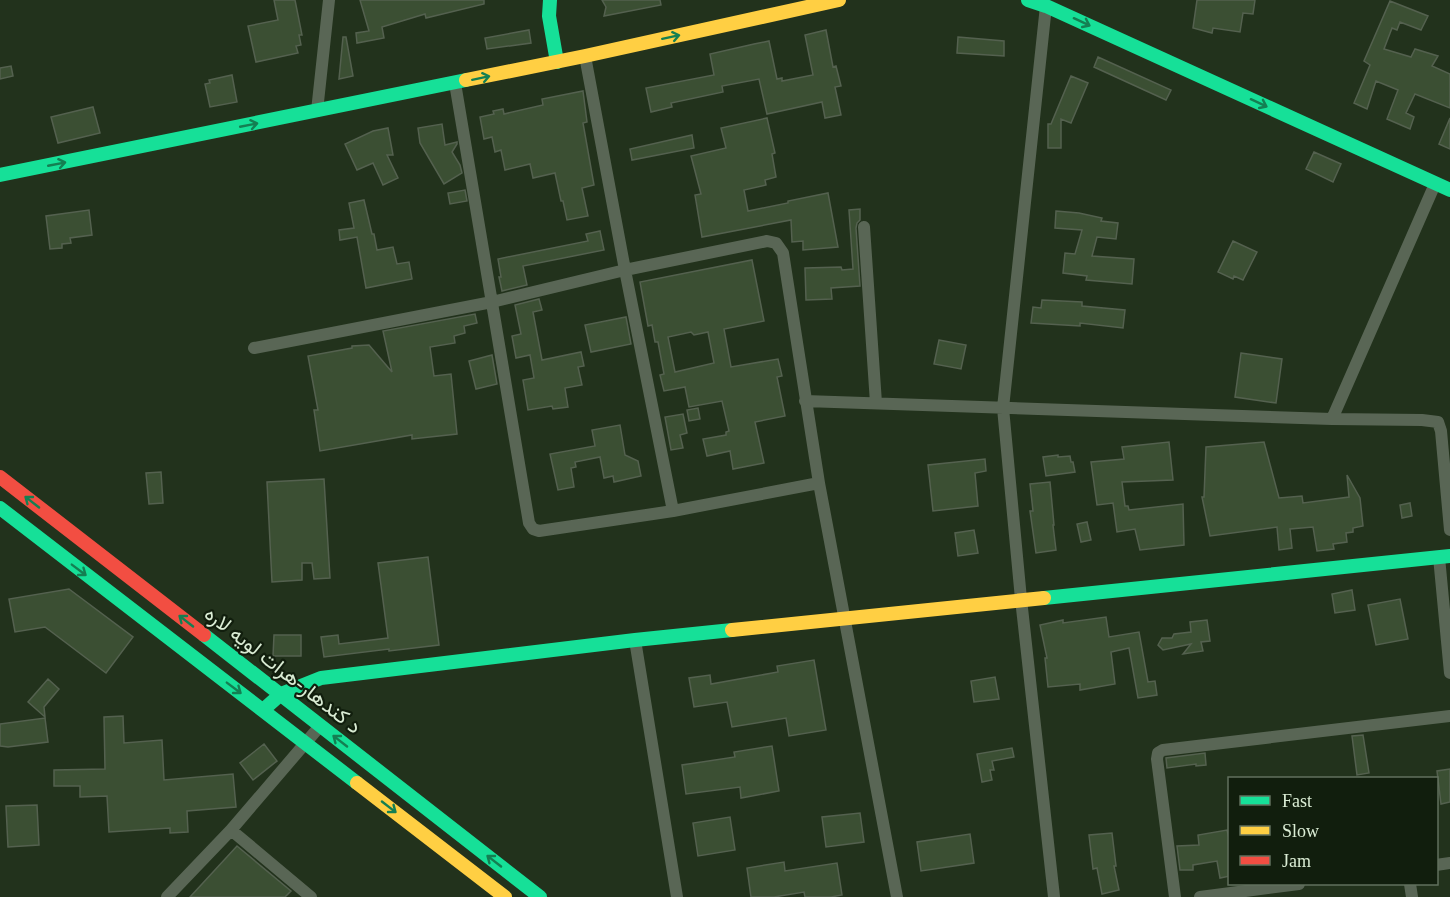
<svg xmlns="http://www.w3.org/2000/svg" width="1450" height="897" viewBox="0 0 1450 897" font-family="'Times New Roman',Vazirmatn,serif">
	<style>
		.building { fill: #3b4f33; stroke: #54614f; stroke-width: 1.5; fill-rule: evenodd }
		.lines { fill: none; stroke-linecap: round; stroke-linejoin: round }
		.street { stroke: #596655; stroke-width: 12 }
		.fast { stroke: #16e098; stroke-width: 14 }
		.slow { stroke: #ffcf43; stroke-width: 14 }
		.jam { stroke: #f24e42; stroke-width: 14 }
		.oneway { stroke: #147f52 }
		.labels { text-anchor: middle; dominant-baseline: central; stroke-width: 4.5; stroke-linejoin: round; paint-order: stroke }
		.street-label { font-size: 21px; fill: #daecd4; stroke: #111e0d }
	</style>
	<rect width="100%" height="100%" fill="#22321c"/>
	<path class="building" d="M274 0H295L302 35H299L301 45 296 46 298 53 256 62 248 26 278 20Z
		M360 0H484V4L426 18 425 14 382 27 384 38 357 43 356 33 369 31Z
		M602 0H660L661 5 604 16 606 7Z
		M1197 0H1255L1253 14 1243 13 1240 32 1213 28 1212 33 1193 28Z
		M1390 1 1428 16 1421 30 1400 22 1397 30 1392 28 1384 49 1411 57 1415 49 1438 56 1432 66 1450 74V108L1415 94 1406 113 1414 117 1410 129 1387 119 1398 90 1376 81 1367 109 1354 103 1370 65 1364 61Z
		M529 30 531 43 487 49 485 38Z
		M826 30 833 67 836 66 841 86 835 87 841 115 825 118 822 102 767 114 759 79 722 86 723 92 671 103 672 107 651 112 646 88 714 75 710 54 754 44 769 41 777 79 782 78V81L813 75 805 35Z
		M343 37H346L353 76 339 79Z
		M958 37 1004 41V56L957 53Z
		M1098 57 1171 90 1166 100 1094 67Z
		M11 66 13 76 0 79V68Z
		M232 75 237 102 210 107 205 84 210 83 209 80Z
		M1071 76 1088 83 1071 123 1061 119V148H1048V124H1051Z
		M583 91 587 122 583 123 594 185 582 188 588 216 567 220 563 201H561L555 173 533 178 530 164 505 170 501 150 495 152 492 137 484 139 480 117 494 114 493 111 503 109 504 114 543 105 542 99Z
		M93 107 100 133 58 143 51 117Z
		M767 118 775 153 772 154 776 177 765 180 766 185 744 190 748 211 788 203V201L828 193 838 247 803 250V241L792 242 791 220 702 237 695 195 701 194 691 156 726 148 721 128Z
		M1450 118V149L1439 144Z
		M442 124 445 145 457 142V144L452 152 460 165 462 173 444 184 420 143 418 128Z
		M388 128 393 155H387L398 178 383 185 373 163 357 170 345 144 373 131Z
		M692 135 694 148 632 160 630 149Z
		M1314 152 1341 164 1333 182 1306 169Z
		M465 190 467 201 450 204 448 193Z
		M364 200 372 234H374L377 250 393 247 397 264 409 262 412 279 366 288 357 237 340 240 339 230 354 228 349 203Z
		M860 209V220L857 223 856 228 860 286 831 288 832 299 806 300 805 268 841 267 842 270 853 269 849 210Z
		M89 210 92 235 70 238 71 243 62 244V248L50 249 46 216Z
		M1056 211 1079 213 1102 218 1101 221 1118 223 1116 239 1097 237 1092 256 1134 259 1132 284 1086 280 1087 276 1063 273 1065 253 1075 254 1082 230 1055 228Z
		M600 231 604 250 523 266 527 285 502 291 499 277H501L498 259 588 241 586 234Z
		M1233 241 1257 252 1243 280 1234 276 1233 279 1218 272Z
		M752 260 764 321 724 329 731 367 778 359 782 376 777 377 785 416 755 422 764 463 733 469 730 451 707 456 703 439 726 435V432L729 431 722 401 689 407 685 387 664 391 660 375 664 374 658 342H655L652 325 648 326 640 282ZM691 332 694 335 708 332 714 363 675 372 668 337Z
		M539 299 542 310 533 312 542 360 581 352 584 366 578 367 582 385 565 388 568 407 553 409 552 406 528 410 523 380 534 378 530 355 516 358 512 336 521 334 515 305Z
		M1042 300 1082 302V306L1125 310 1123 328 1080 323V326L1031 323 1033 307 1041 308Z
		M475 314 477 323 464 326 465 333 454 336 455 343 430 347 434 376 451 374 457 434 412 439V435L320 451 314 410H318L308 356 352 348V346L369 345 392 372 383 331Z
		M626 317 631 344 591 352 585 325Z
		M939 340 966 345 961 369 934 364Z
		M1241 353 1282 359 1276 403 1235 397Z
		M492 355 497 384 476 389 469 361Z
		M698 408 700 419 689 421 687 410Z
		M683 414 687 433 680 435 683 448 671 450 665 417Z
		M620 425 625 455 638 461 641 476 614 482 613 476 604 478 600 457 575 462 576 467 571 468 574 487 558 490 550 454 595 446 592 430Z
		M1169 442 1173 480 1122 482 1125 506H1128L1129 510 1183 504 1184 545 1140 550 1135 529 1117 532 1113 503 1097 505 1091 462 1124 459 1122 447Z
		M1264 442 1279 498 1302 496 1303 503 1349 497 1347 475 1360 498 1363 526 1353 528V532L1346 533 1347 542 1333 544 1334 549 1317 551 1313 527 1290 529 1292 548 1279 550 1277 527 1210 536 1202 497H1204L1206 447Z
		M1058 455V457L1070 456 1071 462H1073L1075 472 1046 476 1043 457Z
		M985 459 986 471 975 473 978 506 933 511 928 465Z
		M161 472 163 503 149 504 146 473Z
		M324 479 330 578 314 579 312 563H302V580L272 582 267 482Z
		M1050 482 1054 525H1053L1056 550 1036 553 1030 511H1033L1030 484Z
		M1410 503 1412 516 1402 518 1400 505Z
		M1087 522 1091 540 1081 542 1077 524Z
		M974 530 978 553 958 556 955 533Z
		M428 557 439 645 389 651V649L324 657 321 637 338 635 339 644 388 638 378 563Z
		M69 589 133 637 106 673 45 627 15 632 9 599Z
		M1352 590 1355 610 1335 613 1332 594Z
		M1400 599 1408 639 1376 645 1368 605Z
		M1106 617 1109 637 1139 632 1148 682 1155 681 1157 695 1138 698 1129 648 1111 652 1115 684 1080 690V684L1048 687 1045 658H1047L1040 625 1063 620V623Z
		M1207 620 1210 641 1201 642 1203 651 1183 654 1191 644 1163 650 1158 645 1162 638H1172L1174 634 1191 632 1190 622Z
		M274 635H301V656H273Z
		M814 660 826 730 789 736 786 718 732 727 727 702 694 707 689 678 710 675 711 684 778 672 777 666Z
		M995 677 999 699 974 702 971 681Z
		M48 679 59 689 44 707 45 717 28 702Z
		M123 716 124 743 162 740 164 780 233 774 236 807 187 811 188 832 170 833V828L109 832 107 796 80 797V786H54V770L105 769 104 717Z
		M45 718 48 742 8 747 0 746V724Z
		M1363 735 1369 773 1357 775 1352 736Z
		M264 744 277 761 253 780 240 763Z
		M772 746 779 791 741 798 740 787 686 794 682 765 735 757 734 752Z
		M1012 748 1014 757 992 761 994 770H990L992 780 982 782 977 754Z
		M1205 753 1206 765 1196 766V764L1167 768 1166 758Z
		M1450 769V802L1441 804 1437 771Z
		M37 805 39 845 8 847 6 806Z
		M860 813 864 842 826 847 822 817Z
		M730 817 735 850 698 856 693 823Z
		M1227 830 1230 842V876L1220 878 1217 861 1193 865V870H1180L1177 846 1199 845 1198 835Z
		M1112 833 1116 866H1114L1119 890 1102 894 1097 868 1093 869 1089 835Z
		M970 834 974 863 921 871 917 842Z
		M237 846 291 891 285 897H190Z
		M784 862 785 871 837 863 842 895 831 897H805L804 892 774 897H751L747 868Z"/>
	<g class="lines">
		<path class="street" d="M1046 6 1003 408 1021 599 1054 897
			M585 56 625 270 673 511
			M455 83 529 523 533 529 539 531 673 511 819 483
			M317 111 329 0
			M864 227 876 403
			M254 348 492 302 625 270 767 241 776 243 783 253 819 483 897 897
			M805 401 1332 419 1422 420 1438 422 1441 431 1450 530
			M1332 419 1435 184
			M1439 557 1450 673
			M635 640 677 897
			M231 830 311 897
			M1436 865 1450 863
			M1410 884 1412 897
			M167 897 231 830 320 726
			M1175 897 1157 759 1158 753 1163 750 1450 716
			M1200 897 1299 884"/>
		<path class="fast" d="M550 0 549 16 557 62
			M1028 0 1046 6 1450 190
			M0 175 466 80
			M0 508 357 783
			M1044 598 1450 556
			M204 635 540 897
			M263 710 281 694 321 678 635 640 732 630"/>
		<path class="slow" d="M466 80 585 56 839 0
			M732 630 1044 598
			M357 783 505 897"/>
		<path class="jam" d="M0 477 204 635"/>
	</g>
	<defs><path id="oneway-shaft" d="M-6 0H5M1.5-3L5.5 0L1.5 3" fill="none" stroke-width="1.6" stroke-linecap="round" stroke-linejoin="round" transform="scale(1.5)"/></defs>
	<g class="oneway">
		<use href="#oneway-shaft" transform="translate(1082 22) rotate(25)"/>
		<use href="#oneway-shaft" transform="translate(671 37) rotate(-12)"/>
		<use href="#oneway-shaft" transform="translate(481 78) rotate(-12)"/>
		<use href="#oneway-shaft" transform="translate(1259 103) rotate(25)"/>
		<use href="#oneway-shaft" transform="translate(249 125) rotate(-11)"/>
		<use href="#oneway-shaft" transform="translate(57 164) rotate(-11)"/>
		<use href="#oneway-shaft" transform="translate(32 502) rotate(-142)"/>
		<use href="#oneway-shaft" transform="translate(79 570) rotate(37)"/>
		<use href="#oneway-shaft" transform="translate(186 621) rotate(-142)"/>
		<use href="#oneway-shaft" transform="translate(234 688) rotate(37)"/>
		<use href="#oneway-shaft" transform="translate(340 741) rotate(-142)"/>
		<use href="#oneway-shaft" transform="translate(389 807) rotate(38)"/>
		<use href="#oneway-shaft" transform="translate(494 861) rotate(-142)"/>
	</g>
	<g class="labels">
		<g class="street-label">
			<text transform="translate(283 670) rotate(38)">د کندهار-هرات لويه لاره</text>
		</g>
	</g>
	<rect x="1228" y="777" width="210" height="108" fill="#111e0d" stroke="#61705d" stroke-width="1.5"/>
	<rect x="1240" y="796" width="30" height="9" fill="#16e098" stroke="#61705d" stroke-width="1.5"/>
	<text x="1282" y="807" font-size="18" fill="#daecd4">Fast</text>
	<rect x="1240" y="826" width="30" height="9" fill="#ffcf43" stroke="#61705d" stroke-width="1.5"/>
	<text x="1282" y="837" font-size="18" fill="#daecd4">Slow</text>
	<rect x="1240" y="856" width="30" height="9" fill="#f24e42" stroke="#61705d" stroke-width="1.5"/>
	<text x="1282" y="867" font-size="18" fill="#daecd4">Jam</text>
</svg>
